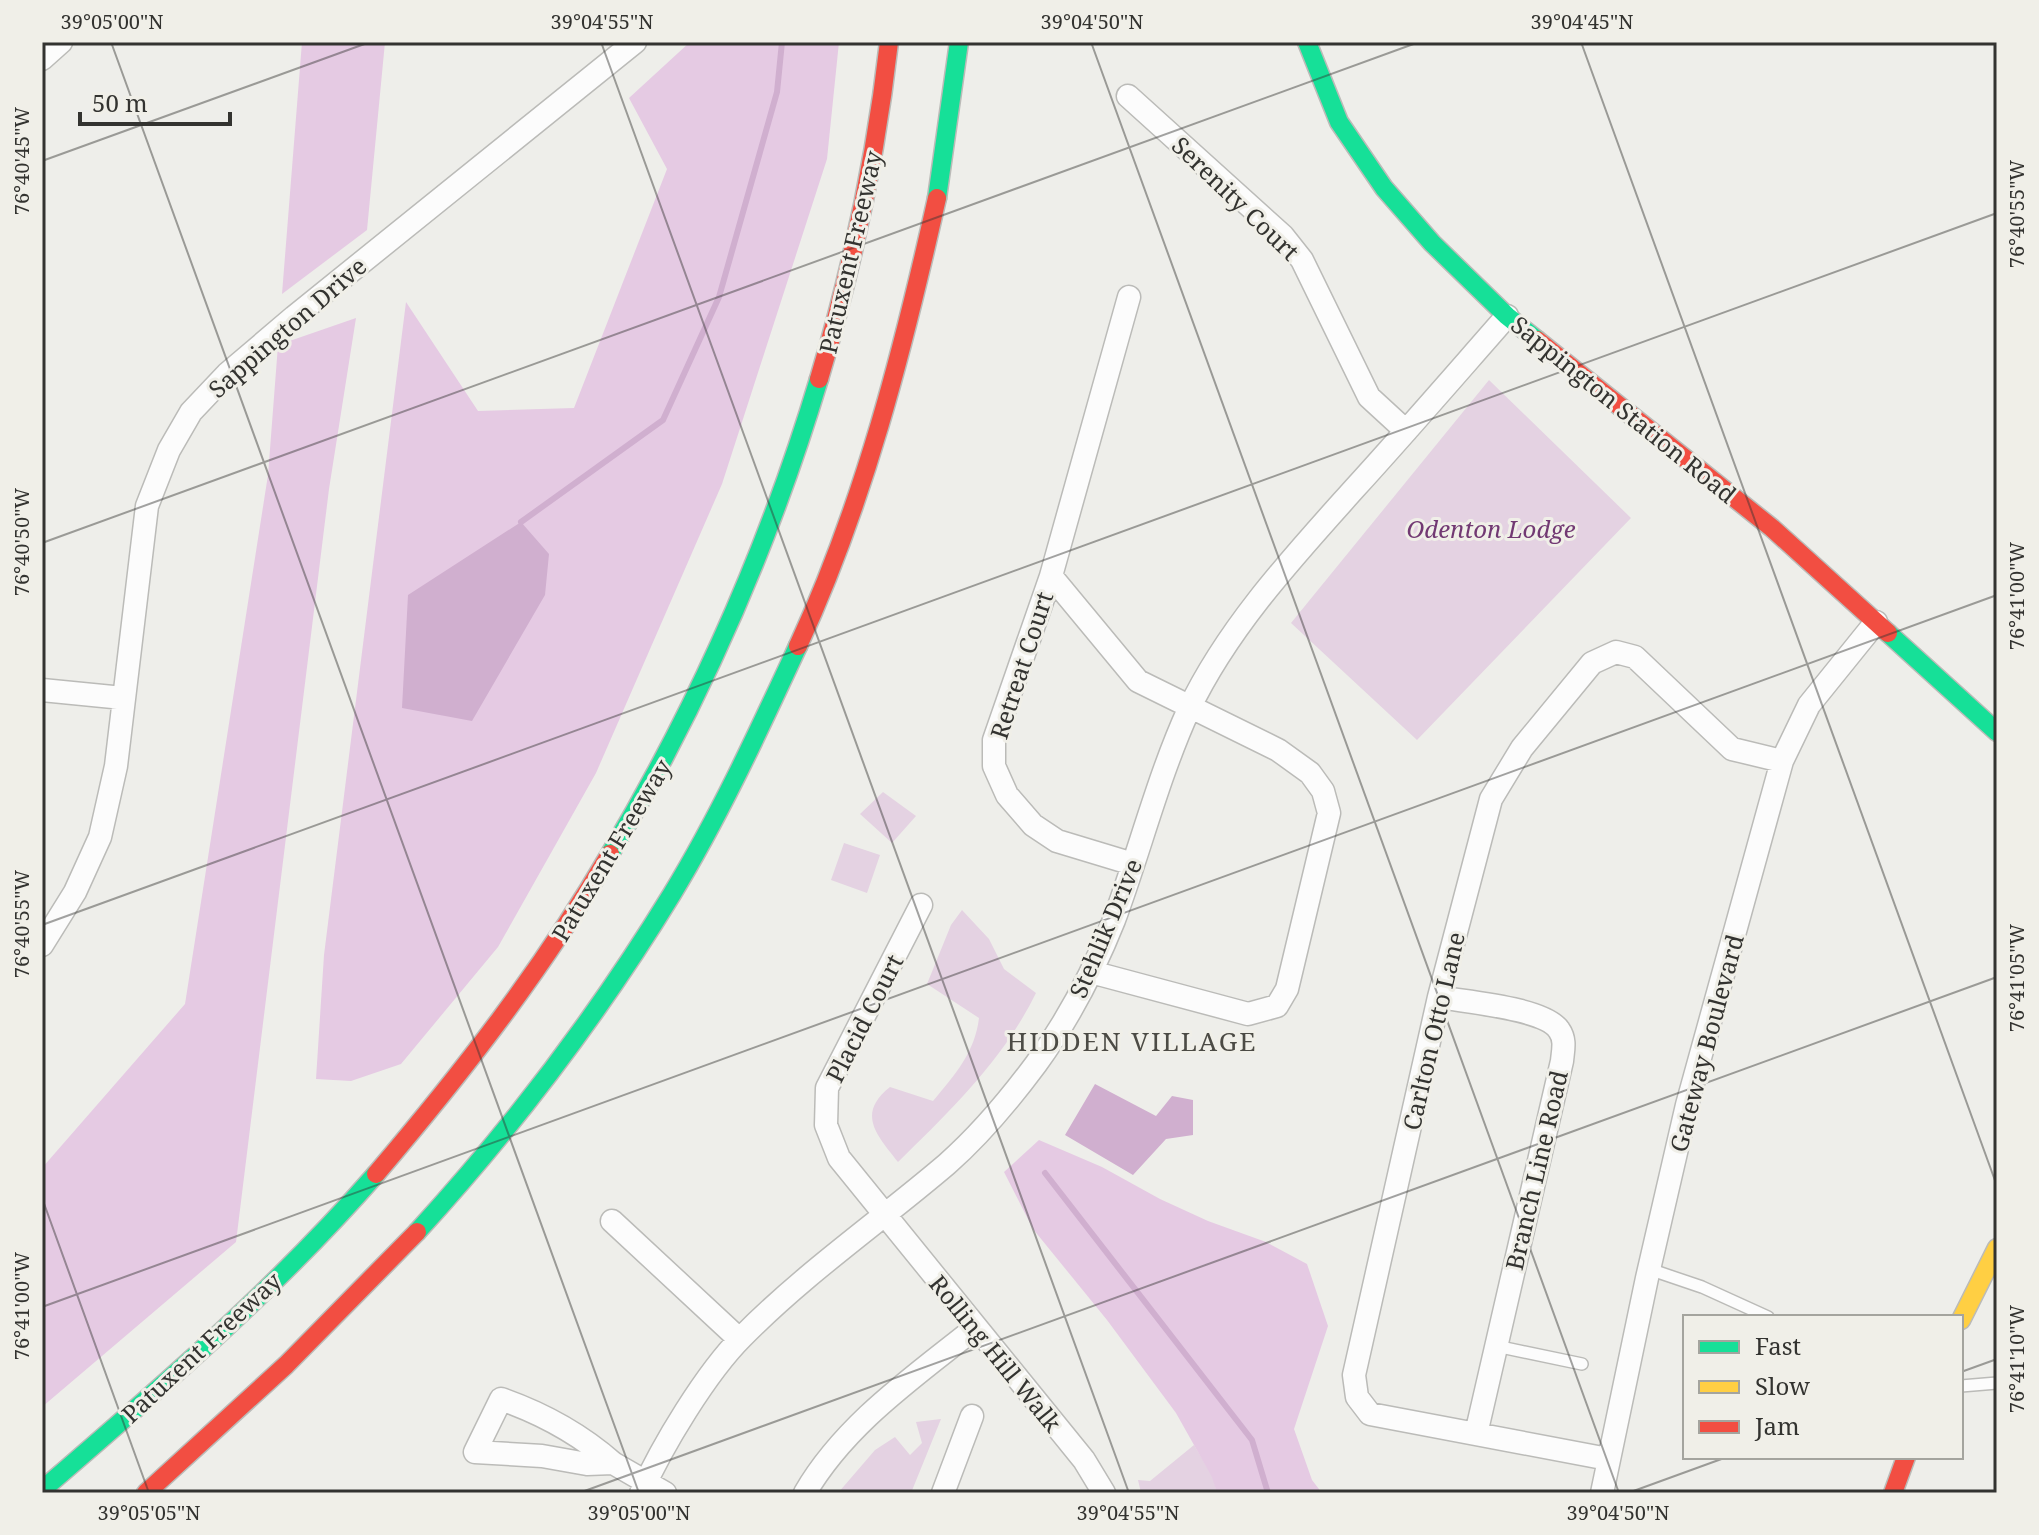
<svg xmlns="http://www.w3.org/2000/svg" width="2039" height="1535" viewBox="0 0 2039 1535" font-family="'Noto Serif',serif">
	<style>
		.green { fill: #e4d2e2 }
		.forest { fill: #e5cae3 }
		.water { fill: #d0afcf }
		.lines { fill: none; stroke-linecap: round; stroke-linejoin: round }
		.stream { stroke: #d0afcf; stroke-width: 6 }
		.lane-casing { stroke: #bbbbb8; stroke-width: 14 }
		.street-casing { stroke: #bbbbb8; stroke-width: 25 }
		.fast-casing { stroke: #bbbbb8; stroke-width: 21 }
		.slow-casing { stroke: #bbbbb8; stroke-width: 21 }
		.jam-casing { stroke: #bbbbb8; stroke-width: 21 }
		.lane { stroke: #fcfcfc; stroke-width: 11 }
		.street { stroke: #fcfcfc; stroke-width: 22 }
		.fast { stroke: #16e098; stroke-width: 18 }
		.slow { stroke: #ffcf43; stroke-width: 18 }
		.jam { stroke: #f24e42; stroke-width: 18 }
		.ticks { fill: none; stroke: #333330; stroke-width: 2; stroke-opacity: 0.45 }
		.labels { text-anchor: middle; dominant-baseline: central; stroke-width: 6; stroke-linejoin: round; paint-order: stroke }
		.street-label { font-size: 24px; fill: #333330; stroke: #f0efe8 }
		.park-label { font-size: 24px; font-style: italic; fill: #723973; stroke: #f0efe8 }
		.neighbourhood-label { font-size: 26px; letter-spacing: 2px; fill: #4c4b45; stroke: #f0efe8 }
		.neatline { fill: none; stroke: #333330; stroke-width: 3 }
		.ticks-label { font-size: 20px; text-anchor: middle; fill: #333330 }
	</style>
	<rect width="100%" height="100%" fill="#eeeeea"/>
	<path class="green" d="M1489 380 1631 518 1417 740 1291 623Z
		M883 792 916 816 892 843 860 814Z
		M844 843 880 855 867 893 831 880Z
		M962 910 989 939 1004 969 1036 993C1003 1060 951 1110 898 1162 877 1135 856 1114 890 1087L933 1101C955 1075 975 1052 979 1018L927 984 951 925Z
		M941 1419 911 1493H838L875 1450 895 1437 910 1455 922 1443 916 1422Z
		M1194 1445 1213 1477 1217 1493H1141L1138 1480 1150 1481Z"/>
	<path class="forest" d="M302 42H385L367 230 282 294Z
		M690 42H839L827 159 722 484 596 773 498 947 401 1064 351 1081 316 1079 324 955 406 302 478 411 574 408 667 169 629 98Z
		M356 318 329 489 236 1242 42 1407V1168L185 1004 268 475 278 345Z
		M1039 1140 1102 1167 1160 1199 1208 1221 1266 1242 1307 1264 1328 1326 1294 1429 1312 1480 1322 1493H1217L1212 1477 1176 1413 1107 1320 1033 1229 1004 1172Z"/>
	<path class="water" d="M521 522 549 554 545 595 472 721 402 708 408 595Z
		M1095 1084 1156 1116 1172 1096 1193 1100V1135L1166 1139 1133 1175 1065 1135Z"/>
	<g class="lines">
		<path class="stream" d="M521 522 663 420 719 297 777 92 782 42
			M1045 1173 1252 1440 1268 1493"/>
		<defs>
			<path id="lane" d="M1649 1269 1702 1287 1768 1317
				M1496 1346 1582 1364
				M1961 1386 1997 1383"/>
			<path id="street" d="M42 59 61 42
				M1128 96 1283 236 1302 260 1369 397 1406 431
				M1129 297 1051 576 994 740V766L1007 795 1033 825 1057 841 1133 864
				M1051 576 1138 681 1278 750 1310 773 1323 791 1329 813 1287 989 1277 1006 1248 1014 1091 972
				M42 690 123 698
				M921 905 827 1088 826 1125 839 1158 1084 1460 1104 1493
				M42 945 75 892 100 837 116 766 147 506 169 450 191 412 227 374 294 317 635 42
				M1439 997C1465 1002 1545 1008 1559 1030 1566 1040 1563 1050 1562 1061L1476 1434
				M612 1221 739 1339
				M1608 1459 1370 1414 1357 1397 1354 1375 1439 997 1491 799 1522 748 1592 663 1616 652 1635 657 1732 749 1782 761
				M613 1463C580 1434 541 1413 501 1399L475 1452 542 1456 587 1464 613 1463 665 1493
				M641 1493C662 1446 706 1373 742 1337 805 1273 879 1222 947 1164 980 1135 1010 1099 1036 1064 1068 1020 1094 970 1114 920 1140 850 1158 777 1189 709 1228 627 1294 556 1354 489 1406 432 1456 374 1507 316
				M805 1493C845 1424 914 1377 975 1328
				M943 1493 972 1416
				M1602 1493 1647 1278 1687 1105 1782 761 1809 705 1876 622"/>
			<path id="fast" d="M1307 42 1339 122 1384 188 1432 243 1507 316 1537 340
				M937 198 959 42
				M1888 633 1997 732
				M610 854C699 704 769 546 819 379
				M417 1232C512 1128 598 1015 672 894 720 815 759 730 798 646
				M42 1490C158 1390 275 1290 376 1174"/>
			<path id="slow" d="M1961 1320 1997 1248"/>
			<path id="jam" d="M1537 340 1772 528 1888 633
				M819 379C852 269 876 157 889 42
				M798 646C864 503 903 350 937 198
				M376 1174C462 1073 543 969 610 854
				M146 1493 286 1365 417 1232
				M1893 1493 1906 1457"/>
		</defs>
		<use href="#lane" class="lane-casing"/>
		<use href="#street" class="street-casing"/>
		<use href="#fast" class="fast-casing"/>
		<use href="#slow" class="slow-casing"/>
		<use href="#jam" class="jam-casing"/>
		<use href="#lane" class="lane"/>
		<use href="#street" class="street"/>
		<use href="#fast" class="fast"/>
		<use href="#slow" class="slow"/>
		<use href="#jam" class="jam"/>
	</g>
	<path class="ticks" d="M111 42 639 1493M601 42 1129 1493M1091 42 1619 1493M1581 42 1997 1186M42 161 370 42M42 543 1419 42M42 925 1997 213M42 1198 149 1493M42 1307 1997 595M1961 1372 1997 1359M579 1493 1997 977M1628 1493 1727 1457"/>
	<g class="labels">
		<g class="street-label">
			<text transform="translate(1236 198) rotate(44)">Serenity Court</text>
			<text transform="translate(850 252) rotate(-77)">Patuxent Freeway</text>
			<text transform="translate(287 327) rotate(-41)">Sappington Drive</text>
			<text transform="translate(1624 409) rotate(39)">Sappington Station Road</text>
			<text transform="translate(1021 665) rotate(-72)">Retreat Court</text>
			<text transform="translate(611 850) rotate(-59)">Patuxent Freeway</text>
			<text transform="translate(1105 928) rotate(-67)">Stehlik Drive</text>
			<text transform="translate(864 1018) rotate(-63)">Placid Court</text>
			<text transform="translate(1433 1031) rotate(-77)">Carlton Otto Lane</text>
			<text transform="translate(1706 1043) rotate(-75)">Gateway Boulevard</text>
			<text transform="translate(1536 1170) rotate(-77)">Branch Line Road</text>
			<text transform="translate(201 1347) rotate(-43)">Patuxent Freeway</text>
			<text transform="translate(996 1353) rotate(51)">Rolling Hill Walk</text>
		</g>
		<g class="park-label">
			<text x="1491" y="528">Odenton Lodge</text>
		</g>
		<g class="neighbourhood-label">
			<text x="1132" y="1041">HIDDEN VILLAGE</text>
		</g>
	</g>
	<rect width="2039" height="1535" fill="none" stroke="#f0efe8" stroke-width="88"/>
	<rect x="1683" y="1315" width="280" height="144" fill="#f0efe8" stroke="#a4a49e" stroke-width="2"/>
	<rect x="1699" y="1341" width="40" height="12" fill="#16e098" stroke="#a4a49e" stroke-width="2"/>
	<text x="1755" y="1355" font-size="24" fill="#333330">Fast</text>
	<rect x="1699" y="1381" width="40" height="12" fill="#ffcf43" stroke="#a4a49e" stroke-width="2"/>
	<text x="1755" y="1395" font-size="24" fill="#333330">Slow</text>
	<rect x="1699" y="1421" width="40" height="12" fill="#f24e42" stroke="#a4a49e" stroke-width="2"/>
	<text x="1755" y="1435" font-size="24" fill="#333330">Jam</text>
	<path d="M80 112v12h150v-12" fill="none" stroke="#333330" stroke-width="4"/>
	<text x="92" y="112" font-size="24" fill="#333330" stroke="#f0efe8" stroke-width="6" paint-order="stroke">50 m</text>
	<rect x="44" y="44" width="1951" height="1447" class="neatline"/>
	<g class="ticks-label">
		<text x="112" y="29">39°05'00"N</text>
		<text x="602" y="29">39°04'55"N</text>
		<text x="1092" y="29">39°04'50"N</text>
		<text x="1582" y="29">39°04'45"N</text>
		<text transform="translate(22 161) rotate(-90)" y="7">76°40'45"W</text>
		<text transform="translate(2017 214) rotate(-90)" y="7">76°40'55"W</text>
		<text transform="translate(22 542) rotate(-90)" y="7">76°40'50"W</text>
		<text transform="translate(2017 596) rotate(-90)" y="7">76°41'00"W</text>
		<text transform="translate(22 924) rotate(-90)" y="7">76°40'55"W</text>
		<text transform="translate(2017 978) rotate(-90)" y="7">76°41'05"W</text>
		<text transform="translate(22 1306) rotate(-90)" y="7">76°41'00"W</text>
		<text transform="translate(2017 1359) rotate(-90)" y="7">76°41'10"W</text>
		<text x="149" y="1520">39°05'05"N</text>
		<text x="639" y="1520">39°05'00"N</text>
		<text x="1128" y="1520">39°04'55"N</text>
		<text x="1618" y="1520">39°04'50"N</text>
	</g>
</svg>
